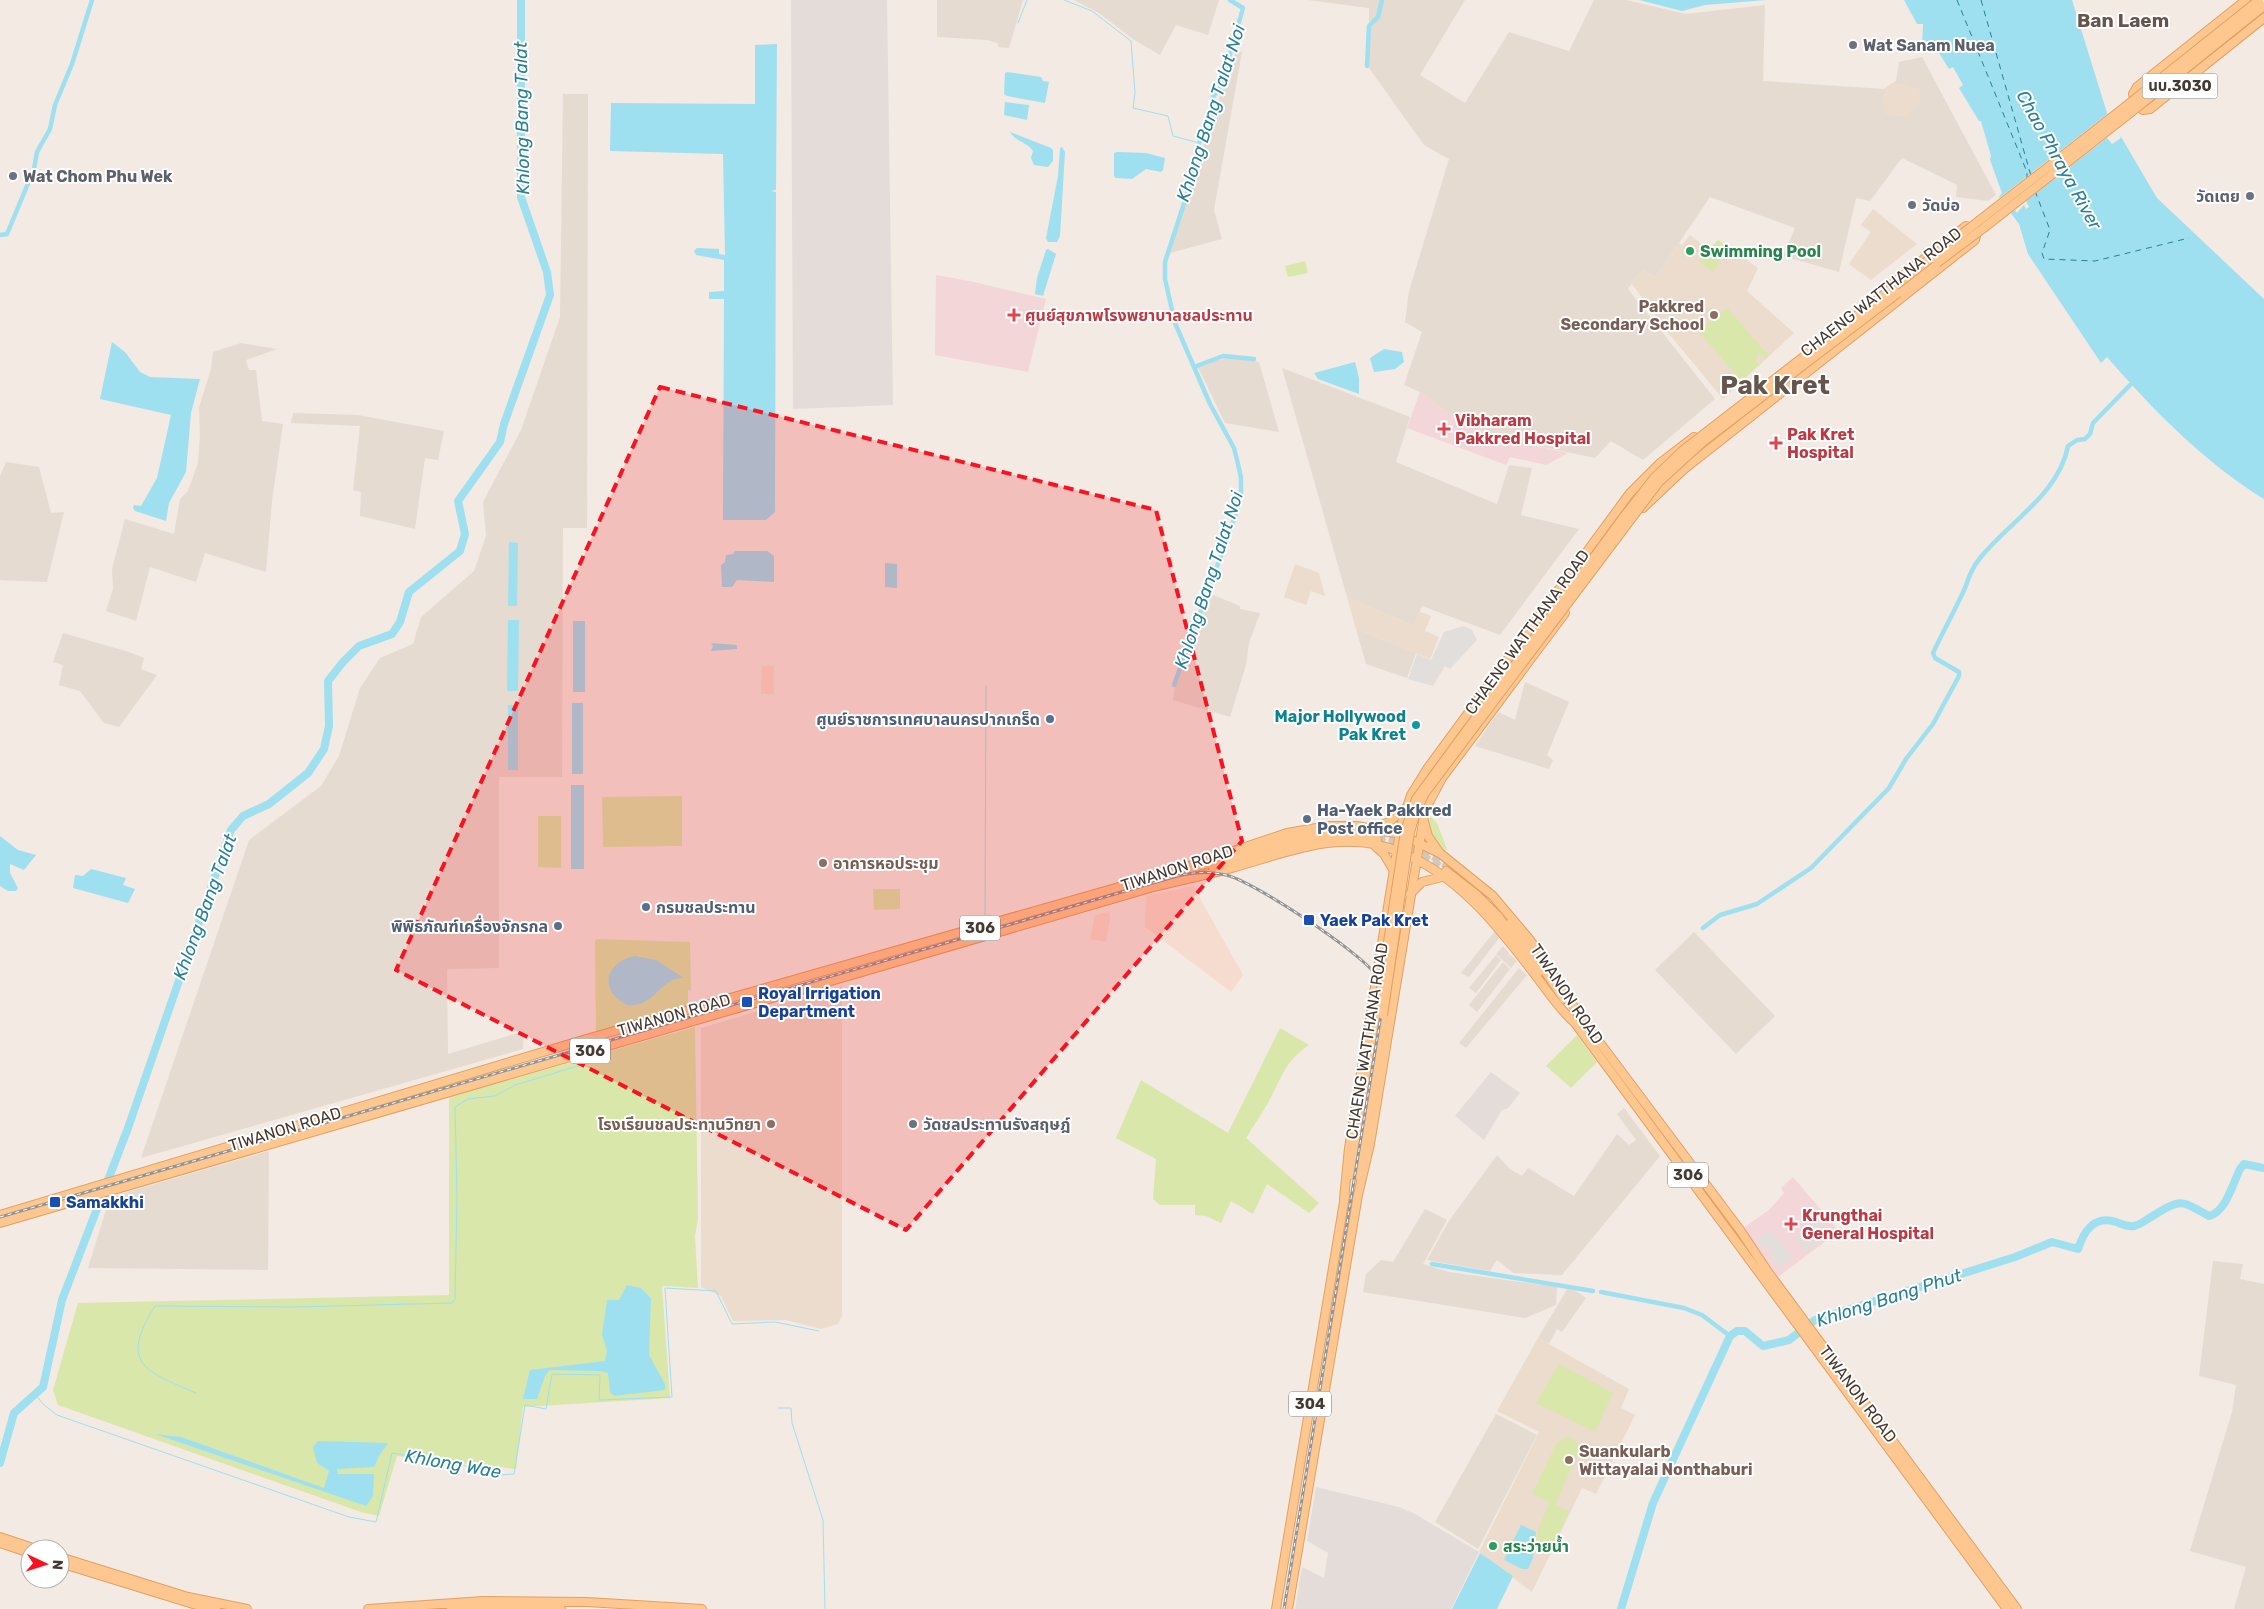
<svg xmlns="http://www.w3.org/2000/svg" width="2264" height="1609" viewBox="0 0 2264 1609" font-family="Rubik,'Noto Sans Thai',sans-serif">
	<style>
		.residential { fill: #e6dbd1 }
		.commercial { fill: #f5dcce }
		.industrial { fill: #e4dcd9 }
		.education { fill: #ebdccd }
		.medical { fill: #f3d6d8 }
		.green { fill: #d9e7ab }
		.parking { fill: #e2dedc }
		.water { fill: #9ee0f0 }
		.pier { fill: #f2eae3 }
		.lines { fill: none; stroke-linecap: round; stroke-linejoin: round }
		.stream { stroke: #9ee0f0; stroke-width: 1 }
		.canal { stroke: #9ee0f0; stroke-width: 4.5 }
		.river { stroke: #9ee0f0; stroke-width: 8 }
		.ferry { stroke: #298097; stroke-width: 1; stroke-dasharray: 6 5; stroke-linecap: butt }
		.major-tunnel { stroke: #cfc7c0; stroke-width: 8; stroke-dasharray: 8 4; stroke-linecap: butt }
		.major-casing { stroke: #e3a060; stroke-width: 10 }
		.major { stroke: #fec790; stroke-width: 8 }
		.rail-casing { stroke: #949494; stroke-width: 3 }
		.rail { stroke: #fff; stroke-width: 1; stroke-dasharray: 4; stroke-linecap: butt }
		.major-bridge-casing { stroke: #e3a060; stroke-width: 10; stroke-linecap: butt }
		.major-bridge { stroke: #fec790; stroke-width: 8 }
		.marked { fill: #fb1220; fill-opacity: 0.2; stroke: #fb1220; stroke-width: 4; stroke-dasharray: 10 6; stroke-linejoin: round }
		.worship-dot { fill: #6b7280; stroke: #fff; stroke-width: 2 }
		.leisure-dot { fill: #2e9e5b; stroke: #fff; stroke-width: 2 }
		.health-dot { fill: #e0444e; stroke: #fff; stroke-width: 2 }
		.education-dot { fill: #8d6e63; stroke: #fff; stroke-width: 2 }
		.service-dot { fill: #5c6f8a; stroke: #fff; stroke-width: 2 }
		.culture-dot { fill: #0f9aa8; stroke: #fff; stroke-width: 2 }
		.transit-dot { fill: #1a4fb4; stroke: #fff; stroke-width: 2 }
		.labels { text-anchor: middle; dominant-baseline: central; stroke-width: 4; stroke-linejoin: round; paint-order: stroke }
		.shield { fill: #fff; stroke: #7c7571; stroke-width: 1 }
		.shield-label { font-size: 15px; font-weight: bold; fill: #443a34 }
		.worship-label { font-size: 16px; font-weight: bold; fill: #5b616d; stroke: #fff; text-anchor: start }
		.leisure-label { font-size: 16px; font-weight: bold; fill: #27864d; stroke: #fff; text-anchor: start }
		.street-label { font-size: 16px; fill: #443a34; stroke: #fff }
		.education-label { font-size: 16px; font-weight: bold; fill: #785e54; stroke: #fff; text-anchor: end }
		.health-label { font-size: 16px; font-weight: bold; fill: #be3a42; stroke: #fff; text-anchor: start }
		.culture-label { font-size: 16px; font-weight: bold; fill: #0d838f; stroke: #fff; text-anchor: end }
		.service-label { font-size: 16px; font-weight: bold; fill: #4e5e75; stroke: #fff; text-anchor: end }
		.transit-label { font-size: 16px; font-weight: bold; fill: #164399; stroke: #fff; text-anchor: start }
		.water-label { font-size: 18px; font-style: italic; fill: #298097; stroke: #fff }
		.quarter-label { font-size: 19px; font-weight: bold; fill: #66554b; stroke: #fff }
		.town-label { font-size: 26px; font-weight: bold; fill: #66554b; stroke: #fff }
	</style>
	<rect width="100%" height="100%" fill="#f2eae3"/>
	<path class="residential" d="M937 0H1023L1009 48 998 47V43L987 40 937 37Z
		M1074 0H1219L1208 35 1176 25 1160 55 1133 39 1099 13Z
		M1308 0H1465L1420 75 1465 103 1509 32 1569 51 1594 0H1626L1686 14 1765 5 1763 81 1884 89 1896 81 1899 62 1922 57 1996 195 1988 201 1956 197 1957 185 1902 158 1870 201 1856 198 1839 272 1783 256 1795 228 1710 197 1656 277 1642 270 1628 289 1715 399 1643 460 1611 441 1595 458 1510 440 1458 420 1420 392 1404 385 1422 332 1405 322 1409 291 1449 159 1424 145 1369 68V8Z
		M1236 51 1242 52 1214 210 1222 239 1170 253 1205 139Z
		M563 94H588L587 528H563L562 777H499V968L447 969 448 1054 524 1031 523 1049 141 1158 249 840 321 786 339 756 360 688 380 658 413 644 421 617 474 571 486 536 483 502 521 430 560 317Z
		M241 343 277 349 246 360 249 370H256L262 421 283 424 272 501 266 572 205 553 196 582 150 567 136 621 106 611 113 589 112 569 125 519 174 534 180 499 188 491 198 463 200 435 199 407 211 369 213 352Z
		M1234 357 1259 362 1279 432 1225 423 1198 367 1209 362Z
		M1282 368 1410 417 1396 462 1497 504 1509 465 1532 468 1521 515 1579 529 1500 635 1422 606 1414 626 1347 597Z
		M293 413 358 415 444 431 438 460 425 458 415 529 360 516 361 492 353 490 360 426 291 423Z
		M6 462 39 467 51 513 64 512 47 582 0 580V476Z
		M1211 594 1240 606V609L1260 613 1249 643 1246 665 1230 717 1173 700 1175 686Z
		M1356 629 1416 653 1407 678 1366 664Z
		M63 633 129 652 144 658 141 669 157 675 119 727 104 723 80 691 59 685 63 665 53 662Z
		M1525 682 1569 702 1547 755 1553 760 1549 769 1475 746 1498 712 1515 720Z
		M1495 931 1500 937 1469 977 1461 973Z
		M1694 932 1775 1016 1736 1054 1655 970Z
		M1503 946 1509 953 1505 959 1509 954 1517 961 1511 968 1496 954Z
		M1496 955 1501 960 1476 993 1469 988Z
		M1503 962 1510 969 1477 1012 1469 1005Z
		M1519 968 1527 975 1466 1048 1459 1043Z
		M1624 1108 1660 1156 1562 1275 1513 1273 1497 1260 1490 1271 1427 1260 1449 1221 1497 1155 1510 1169 1522 1176 1528 1168 1574 1196 1617 1134 1629 1145 1636 1140 1617 1114Z
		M269 1151 268 1270 88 1268 110 1197Z
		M1425 1209 1447 1220 1423 1264 1449 1272 1557 1287 1556 1305 1525 1318 1363 1292 1366 1274 1381 1260 1393 1262Z
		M2213 1261 2243 1264 2240 1279 2264 1284V1609H2234L2246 1567 2190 1551 2232 1412 2236 1385 2199 1376Z
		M1569 1286 1586 1298 1562 1332 1557 1329 1549 1344 1538 1338Z
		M1496 1414 1537 1435 1478 1549 1435 1522Z"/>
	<path class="commercial" d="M762 666H774V694H761Z
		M1193 886 1243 975 1231 992 1145 927 1146 896Z
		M1109 912 1110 919 1106 942 1090 939 1095 915Z"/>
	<path class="industrial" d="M791 0H887L893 405 793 409Z
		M1491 1072 1520 1093 1508 1108 1502 1110 1484 1140 1455 1116Z
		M1316 1487 1399 1507 1415 1514 1479 1552 1451 1609H1295L1302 1567 1324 1578 1328 1553 1307 1541Z"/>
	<path class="education" d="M1893 83 1907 85 1920 90 1919 94 1922 95 1919 104 1907 116 1883 115 1885 106 1881 104 1883 98 1886 87Z
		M1873 209 1917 244 1871 280 1849 264 1871 232 1861 225Z
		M1690 235 1709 250 1718 240 1758 268 1747 291 1794 333 1723 399 1665 329 1632 284 1642 270 1656 277 1679 243 1682 245Z
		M1295 564 1319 573 1325 596 1311 591 1306 605 1284 597Z
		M1347 597 1414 626 1420 612 1431 616 1425 631 1439 637 1430 659 1356 629Z
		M842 986V1316L838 1324 821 1329 786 1320 733 1321 721 1296 701 1287V1028Z
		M1538 1338 1629 1389 1621 1408 1635 1415 1596 1494 1582 1488 1532 1592 1479 1552 1539 1432 1497 1411Z"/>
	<path class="medical" d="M936 275 974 282 1046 299 1028 372 935 355Z
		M1420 392 1458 420 1510 440 1568 453 1546 465 1510 457 1506 465 1407 428Z
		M1793 1177 1839 1231 1778 1277 1742 1229 1770 1209 1784 1193 1781 1188Z"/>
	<path class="green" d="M1718 240 1727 247 1713 272 1698 261Z
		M1305 261 1308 273 1288 277 1285 266Z
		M1727 308 1769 356 1765 359 1758 352 1756 361 1759 365 1741 380 1698 331Z
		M682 796V846L603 847 602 797Z
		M1429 815 1437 823 1447 849 1442 854C1434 843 1425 828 1429 815Z
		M538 816H561V868L538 867Z
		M873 889H900V909L874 910Z
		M597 939 690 942 691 990H688V1006L596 1032 595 941Z
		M695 1027 698 1218 695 1236 698 1288 662 1286 670 1398 523 1407 516 1469 397 1456 379 1516 361 1512 58 1405 53 1390 78 1303 449 1295V1097Z
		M1280 1028 1309 1045C1285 1061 1282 1077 1269 1101 1262 1114 1253 1126 1246 1138L1319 1203 1309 1213 1267 1184 1253 1214 1231 1201 1221 1223 1206 1216 1195 1215V1205H1160L1153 1199 1156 1159 1116 1138 1141 1080 1228 1133Z
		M1577 1035 1597 1062 1571 1088 1546 1066Z
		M1559 1364 1613 1393 1595 1432 1536 1403Z
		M1566 1437C1576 1437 1579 1444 1578 1453L1555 1505 1569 1511 1549 1554 1537 1549 1538 1529 1550 1502 1532 1494 1556 1444Z"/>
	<path class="parking" d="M1464 626 1472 630 1477 640 1450 669 1445 666 1433 686 1408 679 1417 654 1431 660 1444 632Z
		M1817 1219 1828 1234 1807 1252 1795 1237Z
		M1770 1230 1793 1257 1779 1268 1770 1256 1773 1254 1766 1244 1761 1247 1756 1240Z"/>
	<path class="water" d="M1639 0H1766L1705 5 1682 11Z
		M1904 0H2072L2107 113 2157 198 2264 299V499C2204 462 2153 410 2107 357L2101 363 2028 254 2019 224 1999 197 2002 193 1990 160 1991 156 1981 121H1979L1959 88 1963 85 1953 67 1949 69 1936 48 1922 47 1923 24H1917Z
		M777 44 776 190 771 191 776 192 775 512 766 520H723L724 299H709V292L724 291V260L696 255 694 251 697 248 719 249V254L725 255 723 154 610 151 611 103 755 104V45Z
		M1007 72 1041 77 1043 81 1049 82 1045 103 1007 96 1004 94 1005 73Z
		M1005 102 1029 105 1027 120 1004 115Z
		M1010 132 1051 148 1053 150V161L1048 167 1034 165 1031 158 1033 151C1027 142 1016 142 1010 132Z
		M1062 147 1065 152 1060 236 1057 242H1048L1046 238 1058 176 1060 148Z
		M1117 152 1146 153 1165 158 1163 170 1161 172 1146 169 1132 179 1116 178 1114 176V153Z
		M1048 249 1056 254 1043 296 1035 294 1037 278 1046 250Z
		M112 342 125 352 140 372 150 377 200 379 191 413 186 472 169 503 166 521 135 511 133 508 134 505 141 506 157 478 171 415 100 399Z
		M1384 349 1402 352 1404 362 1395 369 1374 372 1370 358Z
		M1355 362 1359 378V394L1318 379 1314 373Z
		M509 542 518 543 517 606H508Z
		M735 551H767L774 556V582L737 580 732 587H722L721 565 725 562 726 555 733 554Z
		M885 563 897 564V588L885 587Z
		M508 620H519L518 691H507Z
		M573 621H585V692H573Z
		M711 643 737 645V649L711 651 713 646Z
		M572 703H583V774H572Z
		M508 705H518V770H508Z
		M571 785H584V869H571Z
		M0 836 18 850 36 855 24 870 10 864V873L18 888 16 891H8L0 886Z
		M91 869 126 878 123 885 135 889 128 903 73 888 75 875 83 876Z
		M635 956 656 960 684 978C659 977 656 1008 627 1005 598 991 605 962 635 956Z
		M627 1285 641 1288 651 1298 649 1355 665 1384V1390L614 1396 610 1392 608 1373 600 1371 550 1370 545 1376 537 1399H523L530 1370 605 1361 607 1351 602 1334 607 1300H619Z
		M155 1434 181 1437 324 1488 329 1471 317 1463 313 1447 318 1441 388 1443 379 1456 374 1467 337 1469 338 1474H374L373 1496 366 1506Z
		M1521 1525 1536 1532 1533 1558 1528 1569H1522L1504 1560Z
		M1480 1553 1513 1576 1497 1609H1452Z"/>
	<path class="pier" d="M2110 112 2121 138 2112 144 2107 138 2026 201 2029 207 2026 209 2024 205 2017 213 2015 210 2009 214 1998 199Z"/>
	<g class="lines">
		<path class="stream" d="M1064 0 1092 11 1131 41 1135 93 1133 108 1168 116 1173 136 1199 143
			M1018 23 1027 0
			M985 916 986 686
			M196 1393C146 1371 118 1365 155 1306L295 1307 452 1303 455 1299 457 1195 455 1107 468 1099 495 1096 515 1085 591 1062
			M35 1394 44 1405 57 1415 349 1517 376 1522 392 1453 446 1461 500 1475 514 1474 525 1405 546 1409 552 1374 600 1375 599 1400 672 1397 665 1288 716 1291 732 1324 775 1322 819 1331
			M778 1408H791L792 1423 823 1520 825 1609"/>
		<path class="canal" d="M1367 66 1369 26 1378 17 1382 0
			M0 235 7 234 34 169 37 152 50 129 55 105 72 64 92 0
			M1194 367 1223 356 1254 359
			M1174 685 1235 517 1241 494V478L1238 464 1234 448 1210 404 1175 323 1165 279V262L1189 188 1199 143 1211 118 1213 97 1221 86 1243 8 1230 0
			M1703 928 1720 915 1757 904 1811 868 1889 788 1906 759 1933 724 1959 676V672L1935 658 1933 653C1943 632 1955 610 1965 588 1969 577 1972 568 1980 558 2009 522 2059 494 2068 446L2077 440 2085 439 2090 434 2093 423 2134 381
			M1432 1264 1593 1291
			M1601 1292 1684 1308 1702 1315 1730 1336"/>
		<path class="river" d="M0 1463 14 1413 43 1387 62 1300 128 1128 231 830 243 816 269 804 308 773 324 749 329 726 328 681 343 662 359 646 392 634 400 622 409 592 460 551 465 534 458 501 500 442 504 424 550 295 547 272 521 197V0
			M1621 1609 1653 1503 1730 1336 1737 1331H1745L1763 1346 1789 1340 1815 1320 2015 1257 2052 1242 2078 1249C2084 1231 2094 1215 2116 1222 2122 1224 2127 1227 2134 1226 2140 1225 2146 1220 2151 1217 2181 1199 2179 1199 2209 1216 2226 1212 2233 1183 2240 1169L2244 1164 2264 1168"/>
		<path class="ferry" d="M1957 0 2027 172V179
			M1981 0 2031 176
			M2035 191 2050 230 2042 253 2044 259 2095 261 2189 238"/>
		<path class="major-tunnel" d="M1378 834 1421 848 1451 868
			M1377 840C1402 846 1425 855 1446 871"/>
		<defs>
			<path id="major" d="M2246 0 2137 87 2133 94 2135 104 2143 110 2150 109 2264 18
				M1980 220 2125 107
				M1985 227 2130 113
				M1894 297 1937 263
				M1643 508 1683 470 1975 240 1977 231 1974 228 1966 226 1891 285
				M1423 818 1428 836 1439 852
				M1377 827 1389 822 1404 809
				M1376 847 1384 854 1394 871
				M1411 857C1463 881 1500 929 1533 972 1547 990 1559 1009 1575 1023L2007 1609
				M1192 868 1314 833 1339 831 1378 834
				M1213 868C1268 851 1319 831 1377 840
				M1446 871 1478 896 1499 917 1539 972
				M1410 894 1422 882 1442 877
				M1511 922 1564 999
				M1350 1175 1377 1014
				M1359 1176 1383 1015
				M1344 1199 1349 1148 1401 826 1411 795 1427 769 1630 493 1659 464 1694 437
				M1357 1199 1370 1144 1425 810 1442 778 1565 613
				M0 1215 583 1040 1168 873 1287 833 1328 826H1357L1400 834 1441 854 1493 896 1530 940 1582 1019 1740 1230 1768 1272 2017 1609
				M0 1223 1150 888C1177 881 1204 876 1232 868 1286 853 1344 827 1400 852
				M0 1537 36 1549
				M0 1543 30 1553
				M60 1557 188 1597 247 1609
				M60 1563 193 1604 216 1609
				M368 1609 483 1601 587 1602 702 1609
				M451 1609 483 1607 561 1609
				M1276 1609 1345 1196
				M1288 1609 1358 1195"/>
		</defs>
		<use href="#major" class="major-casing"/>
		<use href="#major" class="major"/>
		<defs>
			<path id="rail" d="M0 1217 1177 876C1193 872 1210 871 1226 875 1253 881 1360 952 1375 974 1383 987 1383 1000 1381 1015L1284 1609"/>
		</defs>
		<use href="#rail" class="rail-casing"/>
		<use href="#rail" class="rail"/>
		<defs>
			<path id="major-bridge" d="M2125 107 2259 0
				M2130 113 2264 6
				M1937 263 1985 227
				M1377 1014 1405 831 1416 799 1622 519 1654 478 1682 451 1980 220
				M1383 1015 1410 832 1416 812 1425 793 1659 482 1704 441 1898 293"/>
		</defs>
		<use href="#major-bridge" class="major-bridge-casing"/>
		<use href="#major-bridge" class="major-bridge"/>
	</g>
	<path class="marked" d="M660 387 1156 510 1242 841 906 1230 396 970Z"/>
	<g class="worship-dot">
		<circle cx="1853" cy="45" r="5"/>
		<circle cx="13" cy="176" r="5"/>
		<circle cx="2250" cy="196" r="5"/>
		<circle cx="1912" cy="205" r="5"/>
		<circle cx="913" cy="1124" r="5"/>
	</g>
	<g class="leisure-dot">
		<circle cx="1690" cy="251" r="5"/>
		<circle cx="1493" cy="1546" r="5"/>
	</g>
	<g class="health-dot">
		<path d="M1011.5 307.5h5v5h5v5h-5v5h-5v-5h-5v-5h5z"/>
		<path d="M1441.5 421.5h5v5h5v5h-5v5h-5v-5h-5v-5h5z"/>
		<path d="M1773.5 435.5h5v5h5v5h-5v5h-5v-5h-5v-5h5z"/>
		<path d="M1788.5 1216.5h5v5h5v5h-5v5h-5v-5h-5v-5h5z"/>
	</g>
	<g class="education-dot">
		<circle cx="1714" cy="315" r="5"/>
		<circle cx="823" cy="863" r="5"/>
		<circle cx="771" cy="1124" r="5"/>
		<circle cx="1569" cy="1460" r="5"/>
	</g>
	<g class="service-dot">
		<circle cx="1050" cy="719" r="5"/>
		<circle cx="1307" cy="819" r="5"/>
		<circle cx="646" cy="907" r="5"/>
		<circle cx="558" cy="926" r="5"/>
	</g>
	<circle class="culture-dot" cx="1416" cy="725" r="5"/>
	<g class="transit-dot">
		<rect x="1303" y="914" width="12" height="12" rx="2.5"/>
		<rect x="741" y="996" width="12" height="12" rx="2.5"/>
		<rect x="49" y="1196" width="12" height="12" rx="2.5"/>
	</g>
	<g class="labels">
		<g class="shield">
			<rect x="2142.5" y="73.5" width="75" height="25" rx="4"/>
			<rect x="960" y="915.5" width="40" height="25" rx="4"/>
			<rect x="570" y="1038.5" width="40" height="25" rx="4"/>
			<rect x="1668" y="1162.5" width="40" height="25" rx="4"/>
			<rect x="1289" y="1391.5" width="42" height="25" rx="4"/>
		</g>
		<g class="shield-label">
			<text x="2180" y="86">นบ.3030</text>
			<text x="980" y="928">306</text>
			<text x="590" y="1051">306</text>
			<text x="1688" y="1175">306</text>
			<text x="1310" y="1404">304</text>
		</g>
		<g class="worship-label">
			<text x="1863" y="45">Wat Sanam Nuea</text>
			<text x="23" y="176">Wat Chom Phu Wek</text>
			<text x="2240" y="196" text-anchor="end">วัดเตย</text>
			<text x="1922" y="205">วัดบ่อ</text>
			<text x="923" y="1124">วัดชลประทานรังสฤษฎ์</text>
		</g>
		<g class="leisure-label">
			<text x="1700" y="251">Swimming Pool</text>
			<text x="1503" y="1546">สระว่ายน้ำ</text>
		</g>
		<g class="street-label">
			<text transform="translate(1881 292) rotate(-38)">CHAENG WATTHANA ROAD</text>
			<text transform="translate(1527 632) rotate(-54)">CHAENG WATTHANA ROAD</text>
			<text transform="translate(1177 868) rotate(-18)">TIWANON ROAD</text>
			<text transform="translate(1567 994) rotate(56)">TIWANON ROAD</text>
			<text transform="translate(674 1015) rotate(-16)">TIWANON ROAD</text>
			<text transform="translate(1367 1041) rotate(-81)">CHAENG WATTHANA ROAD</text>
			<text transform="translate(285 1129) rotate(-17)">TIWANON ROAD</text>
			<text transform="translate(1858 1394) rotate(53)">TIWANON ROAD</text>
		</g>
		<g class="education-label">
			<text x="1704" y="306">Pakkred<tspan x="1704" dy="18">Secondary School</tspan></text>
			<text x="833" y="863" text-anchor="start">อาคารหอประชุม</text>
			<text x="761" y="1124">โรงเรียนชลประทานวิทยา</text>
			<text x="1579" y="1451" text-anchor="start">Suankularb<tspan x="1579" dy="18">Wittayalai Nonthaburi</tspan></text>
		</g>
		<g class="health-label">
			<text x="1025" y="315">ศูนย์สุขภาพโรงพยาบาลชลประทาน</text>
			<text x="1455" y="420">Vibharam<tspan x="1455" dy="18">Pakkred Hospital</tspan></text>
			<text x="1787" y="434">Pak Kret<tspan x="1787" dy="18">Hospital</tspan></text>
			<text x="1802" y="1215">Krungthai<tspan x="1802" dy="18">General Hospital</tspan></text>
		</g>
		<g class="culture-label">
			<text x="1406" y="716">Major Hollywood<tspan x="1406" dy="18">Pak Kret</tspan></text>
		</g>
		<g class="service-label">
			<text x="1040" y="719">ศูนย์ราชการเทศบาลนครปากเกร็ด</text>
			<text x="1317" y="810" text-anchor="start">Ha-Yaek Pakkred<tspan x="1317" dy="18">Post office</tspan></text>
			<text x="656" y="907" text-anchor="start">กรมชลประทาน</text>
			<text x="548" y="926">พิพิธภัณฑ์เครื่องจักรกล</text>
		</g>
		<g class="transit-label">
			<text x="1320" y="920">Yaek Pak Kret</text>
			<text x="758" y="993">Royal Irrigation<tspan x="758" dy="18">Department</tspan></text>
			<text x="66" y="1202">Samakkhi</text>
		</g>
		<g class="water-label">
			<text transform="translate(1211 113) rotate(-72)">Khlong Bang Talat Noi</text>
			<text transform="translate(522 118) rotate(-91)">Khlong Bang Talat</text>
			<text transform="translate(2059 160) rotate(61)">Chao Phraya River</text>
			<text transform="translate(1209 580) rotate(-72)">Khlong Bang Talat Noi</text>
			<text transform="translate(205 907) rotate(-70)">Khlong Bang Talat</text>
			<text transform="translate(1889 1298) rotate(-18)">Khlong Bang Phut</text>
			<text transform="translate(453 1464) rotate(10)">Khlong Wae</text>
		</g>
		<g class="quarter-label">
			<text x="2123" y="20">Ban Laem</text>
		</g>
		<g class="town-label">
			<text x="1775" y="385">Pak Kret</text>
		</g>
	</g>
	<g transform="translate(45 1564) rotate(94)"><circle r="24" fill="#ffffff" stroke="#b4b0ae"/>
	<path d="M0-4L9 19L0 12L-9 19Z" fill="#fb1220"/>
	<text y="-8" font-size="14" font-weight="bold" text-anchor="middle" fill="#443a34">N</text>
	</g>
</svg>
